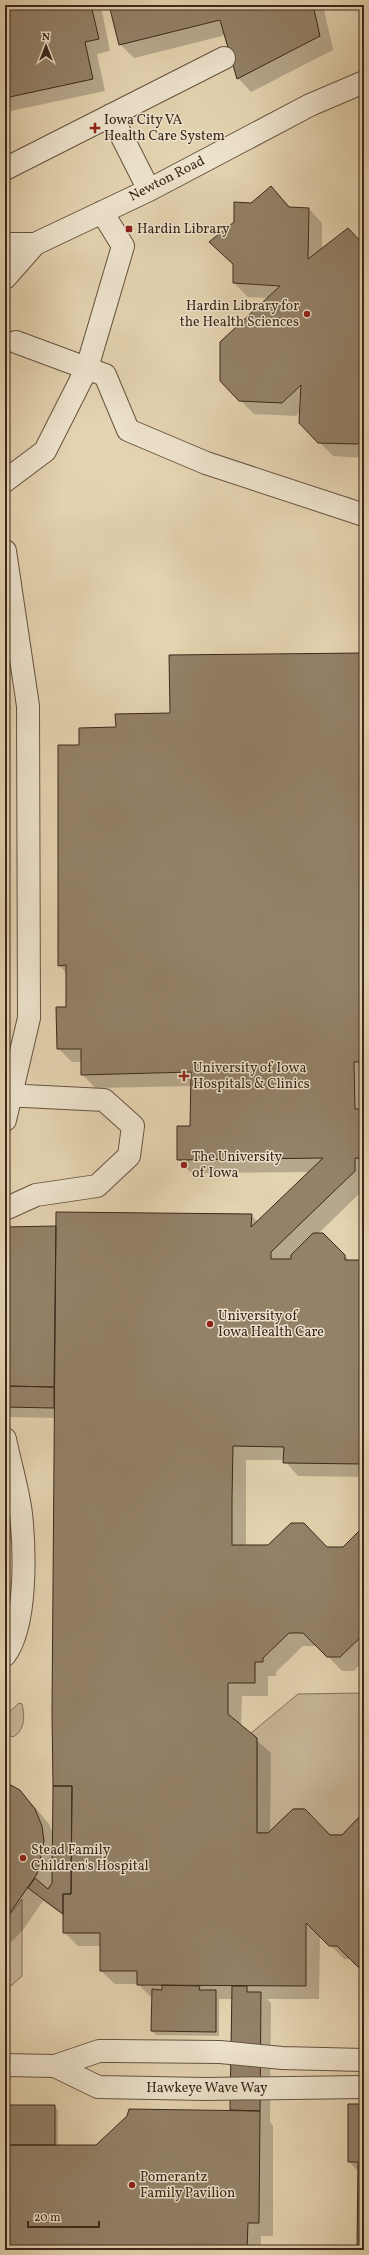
<svg xmlns="http://www.w3.org/2000/svg" width="369" height="2255" viewBox="0 0 369 2255" font-family="Vollkorn,serif">
	<style>
		.green { fill: #c7b697; stroke: #816f59 }
		.shadow { fill: #0003 }
		.building { fill: #938168; stroke: #3b281b }
		.lines { fill: none; stroke-linecap: round; stroke-linejoin: round }
		.minor-casing { stroke: #655340; stroke-width: 24 }
		.minor { stroke: #ede2cc; stroke-width: 22 }
		.poi-dot { fill: #8f2418; stroke: #ede2cc; stroke-width: 1.5 }
		.labels { text-anchor: middle; dominant-baseline: central; stroke-width: 3; stroke-linejoin: round; paint-order: stroke }
		.poi-label { font-size: 14px; fill: #3b281b; stroke: #ede2cc; text-anchor: start }
		.street-label { font-size: 14px; fill: #3b281b; stroke: #ede2cc }
	</style>
	<rect width="100%" height="100%" fill="#e4d3b0"/>
	<filter id="stains"><feTurbulence type="fractalNoise" baseFrequency=".005" numOctaves="4"/><feColorMatrix values="0 0 0 0 .2 0 0 0 0 .09 0 0 0 0 .02 0 0 0 .5 -.17"/></filter>
	<radialGradient id="worn" r=".72"><stop offset=".6" stop-color="#630" stop-opacity="0"/><stop offset="1" stop-color="#630" stop-opacity=".3"/></radialGradient>
	<path class="green" d="M364 1693V1812L342 1835H330L304 1809H293L268 1833H257V1738L251 1733 298 1694Z
		M19 1703 22 1704C25 1717 25 1730 13 1737L5 1734V1716Z
		M22 1899V1976L12 1985 5 1987V1921Z"/>
	<path class="shadow" d="M37 5 101 6 110 51 97 54 105 91 6 112 5 12Z
		M110 5H323L333 50 251 92 238 78 226 35 134 58 120 44Z
		M271 187 291 208 309 209 322 223V249L364 245V458L333 456 300 423V412L296 416 254 414 240 400 269 298 248 297 234 283V266L210 242 235 222 251 204Z
		M364 654V1189L318 1234H323L350 1261H364V1477L298 1476 284 1460H246V1546L343 1548 364 1528V1661L354 1671H342L318 1646H303L276 1672V1676H268V1696H242L241 1726 271 1753 270 1833 342 1836 364 1814V1972L351 1959H344L320 1935 319 1999H267L271 2003 270 2122 273 2126V2236H261V2250H5V2106H54L58 2110V2146H96L233 2111V1999H219V2036L156 2035 152 2031 153 1999 138 1984H115L101 1971V1946H78L64 1932V1916L43 1901 23 1930 5 1948V1783L19 1791 34 1806 49 1824 54 1836 55 1418 5 1417V1387L57 1388V1386L5 1385V1228L57 1227 251 1215 258 1222 310 1172 191 1173 178 1159 191 1127 192 1086 95 1088 82 1074V1062H72L58 1048 67 1008V974L59 965 80 746 117 728 171 714Z
		M5 1510 12 1516V1541H5Z
		M349 2105H364V2250H358L359 2172 349 2162Z"/>
	<path class="building" d="M32 5H91L99 39 85 42 93 79 5 98V11Z
		M109 5H313L320 36 237 79 220 20 119 45Z
		M271 186 289 207 309 208 308 259 348 228 364 245V438L357 444 318 443 299 423 301 385 282 403 239 401 220 381V342L280 286 233 283V264L209 242 234 222V202L251 203Z
		M364 653V1062H354L355 1109H364V1159L355 1158V1171L271 1252V1259H291V1255L313 1233H323L345 1255V1260H364V1464L283 1463 284 1447 233 1446 232 1499V1545H268L291 1523H304L327 1547H343L364 1526V1634L340 1657H327L303 1633H289L263 1658V1662H255V1683H228V1714L257 1738V1833H268L293 1809H305L330 1835H342L364 1812V1973L337 1946H329L306 1923V1986L137 1985V1971H100V1933H63V1894H71L72 1786H53L52 1712 56 1212 252 1214 251 1227 323 1158 177 1160V1126H190L191 1072 81 1075V1049H57L56 1007H66V965L58 966V745H79V728L116 727 115 714 170 713 169 655Z
		M56 1226 54 1387 5 1386V1227Z
		M5 1386 54 1387V1408L5 1407Z
		M5 1782 20 1790 35 1809 42 1826 44 1841 37 1874 5 1920Z
		M53 1786H72L71 1894H63V1914L28 1888 35 1878 48 1889 52 1883Z
		M162 1985 200 1986 199 1990H216V2032L151 2031 152 1989 162 1990Z
		M232 1986H247V1992H261L260 2111 230 2110Z
		M348 2104H364V2250H357L358 2162H348Z
		M5 2105H55V2145H5Z
		M129 2109 260 2111 259 2223H248L247 2250H5V2145H96L127 2116Z"/>
	<g class="lines">
		<defs>
			<path id="minor" d="M111 115 149 190
				M5 169 224 58
				M5 244H35
				M5 278 35 244 149 190 310 105 364 82
				M16 342 105 375 128 430 206 463 364 515
				M5 481 45 451 87 368 123 246 102 212
				M5 551 28 706 29 1018 5 1120
				M5 1095 104 1100 133 1126 129 1156 97 1186 36 1195 5 1209
				M5 1439C10 1464 18 1489 21 1514 25 1552 27 1625 5 1655
				M5 2065 55 2066 99 2051H112L220 2052 282 2058 364 2060
				M55 2066 98 2087 206 2089 364 2087"/>
		</defs>
		<use href="#minor" class="minor-casing"/>
		<use href="#minor" class="minor"/>
	</g>
	<g class="poi-dot">
		<path d="M93 122h4v4h4v4h-4v4h-4v-4h-4v-4h4z"/>
		<rect x="125" y="225" width="8" height="8" rx="2"/>
		<circle cx="307" cy="314" r="4"/>
		<path d="M182 1070h4v4h4v4h-4v4h-4v-4h-4v-4h4z"/>
		<circle cx="184" cy="1165" r="4"/>
		<circle cx="210" cy="1324" r="4"/>
		<circle cx="23" cy="1858" r="4"/>
		<circle cx="132" cy="2185" r="4"/>
	</g>
	<g class="labels">
		<g class="poi-label">
			<text x="104" y="120">Iowa City VA<tspan x="104" dy="16">Health Care System</tspan></text>
			<text x="137" y="229">Hardin Library</text>
			<text x="299" y="306" text-anchor="end">Hardin Library for<tspan x="299" dy="16">the Health Sciences</tspan></text>
			<text x="193" y="1068">University of Iowa<tspan x="193" dy="16">Hospitals &amp; Clinics</tspan></text>
			<text x="192" y="1157">The University<tspan x="192" dy="16">of Iowa</tspan></text>
			<text x="218" y="1316">University of<tspan x="218" dy="16">Iowa Health Care</tspan></text>
			<text x="31" y="1850">Stead Family<tspan x="31" dy="16">Children's Hospital</tspan></text>
			<text x="140" y="2177">Pomerantz<tspan x="140" dy="16">Family Pavilion</tspan></text>
		</g>
		<g class="street-label">
			<text transform="translate(167 179) rotate(-27)">Newton Road</text>
			<text x="207" y="2088">Hawkeye Wave Way</text>
		</g>
	</g>
	<rect width="369" height="2255" fill="none" stroke="#e4d3b0" stroke-width="20"/>
	<rect x="6" y="6" width="357" height="2243" fill="none" stroke="#3b281b" stroke-width="2"/>
	<rect x="10" y="10" width="349" height="2235" fill="none" stroke="#3b281b"/>
	<g transform="translate(46 46)" stroke="#ede2cc" stroke-width="3" paint-order="stroke">
	<path d="M0-3L7 15L0 10L-7 15Z" fill="#3b281b"/>
	<text y="-6" font-size="11" font-weight="bold" text-anchor="middle" fill="#3b281b">N</text>
	</g>
	<path d="M28 2221v6h71v-6" fill="none" stroke="#3b281b" stroke-width="2"/>
	<text x="34" y="2221" font-size="12" fill="#3b281b" stroke="#ede2cc" stroke-width="3" paint-order="stroke">20 m</text>
	<rect width="100%" height="100%" filter="url(#stains)"/>
	<rect width="100%" height="100%" fill="url(#worn)"/>
</svg>
